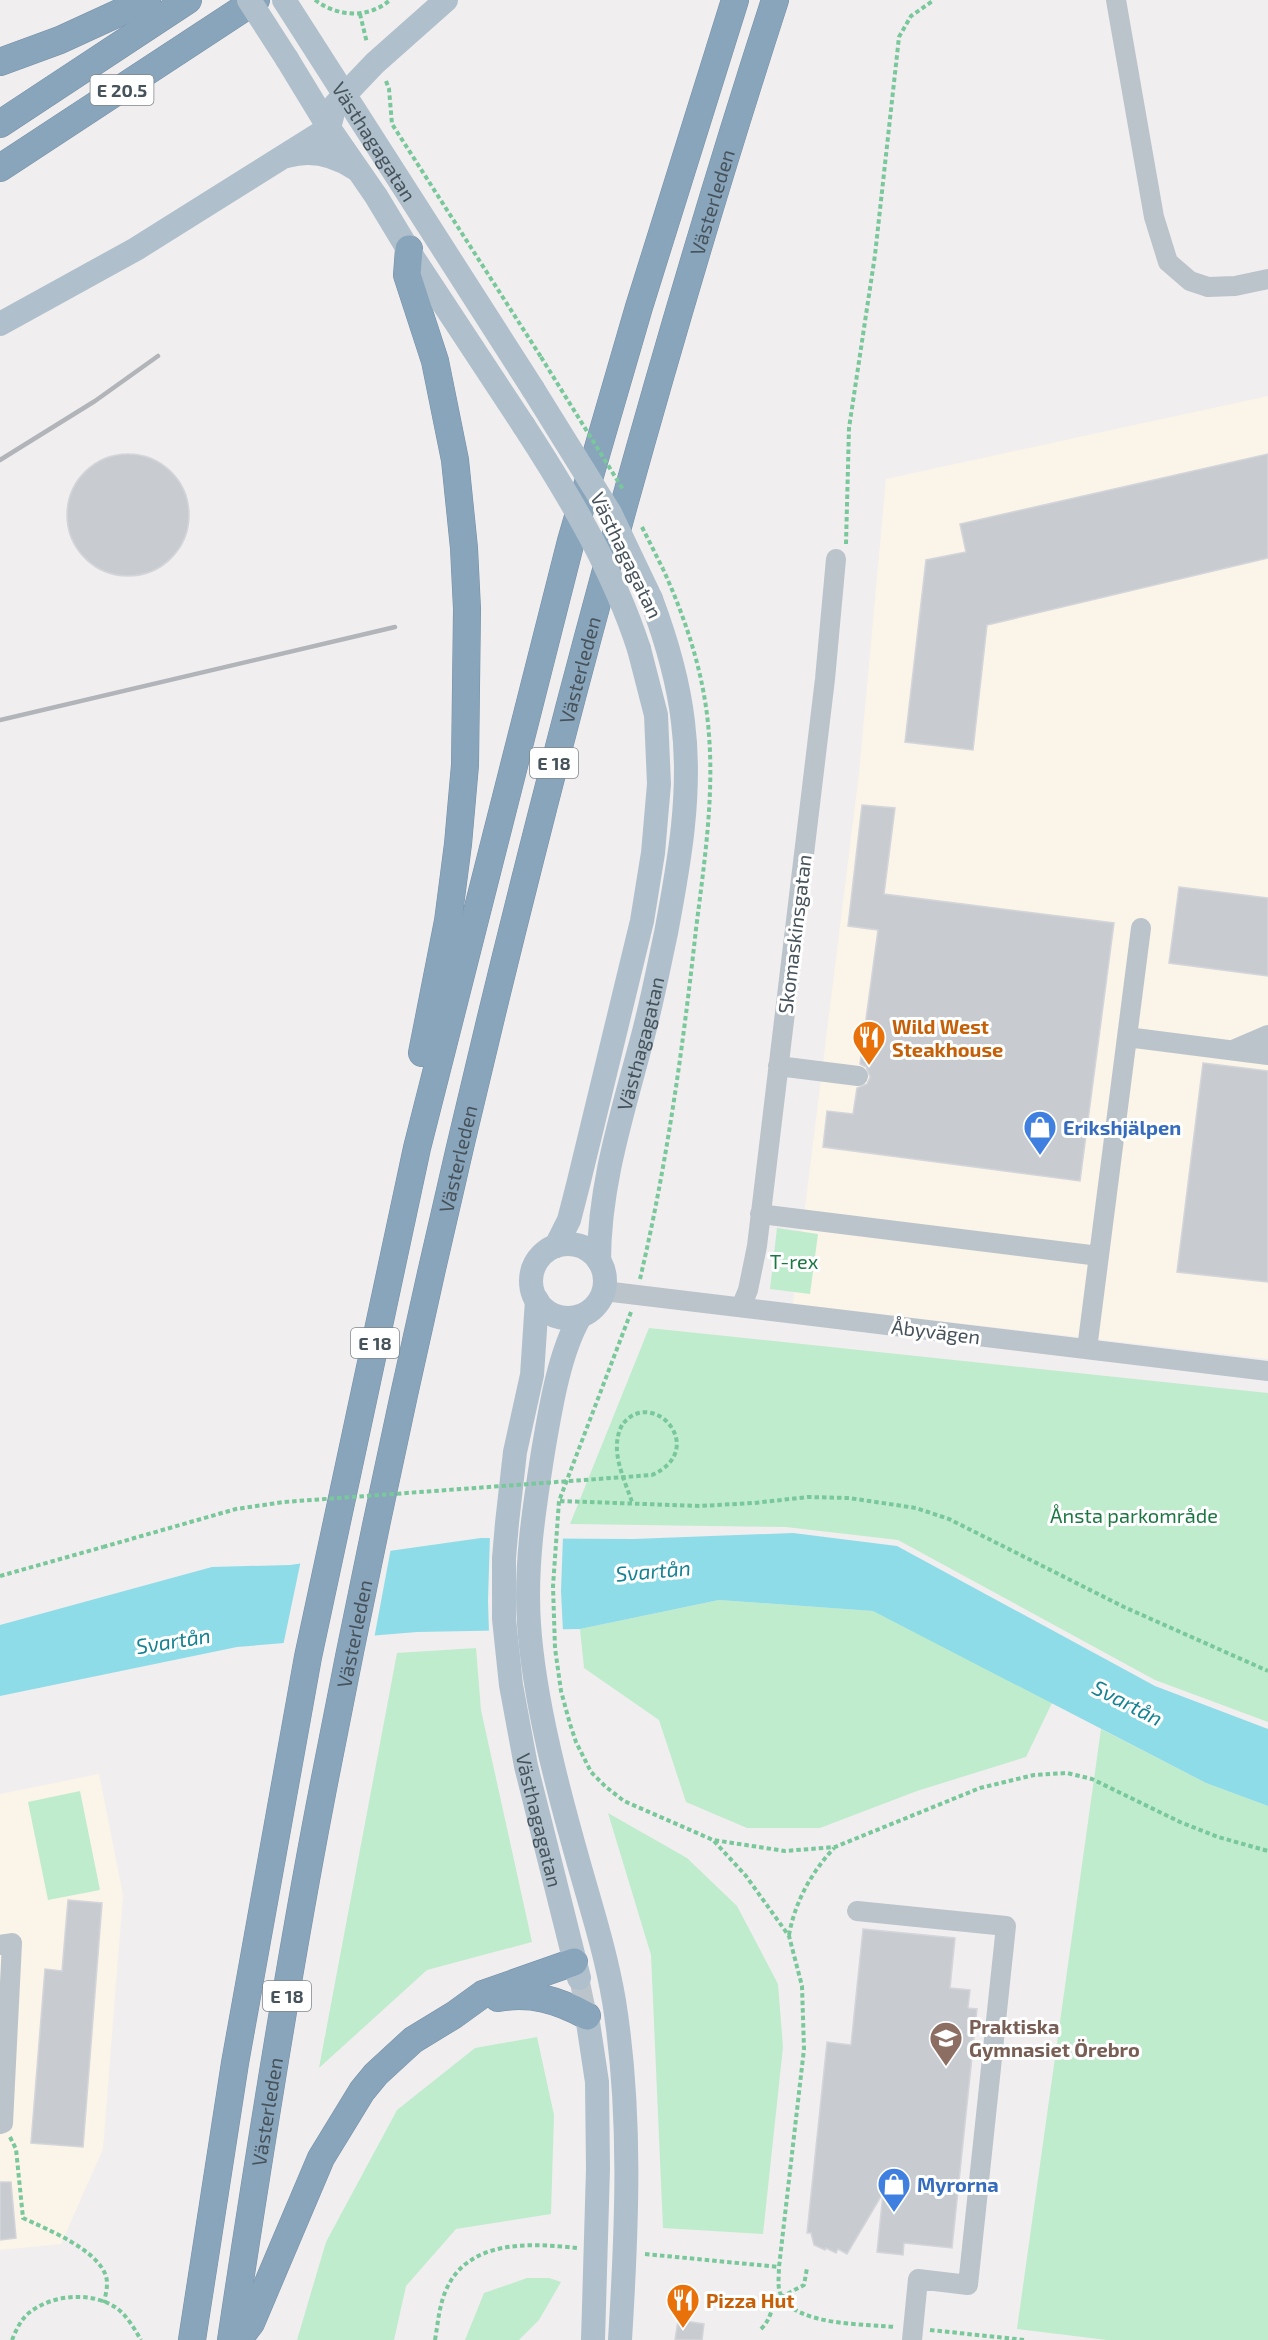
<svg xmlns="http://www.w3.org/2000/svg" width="1268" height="2340" viewBox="0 0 1268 2340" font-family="'Exo 2',sans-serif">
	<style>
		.commercial { fill: #fbf4e8 }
		.green { fill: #bfeccd }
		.water { fill: #8edce7 }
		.pier { fill: #f1eeef }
		.building { fill: #c8ccd1; stroke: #d3d5da; stroke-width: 1.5 }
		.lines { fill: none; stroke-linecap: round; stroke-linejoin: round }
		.highway-casing { stroke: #7490a6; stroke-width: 28 }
		.path { stroke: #79c89b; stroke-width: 4; stroke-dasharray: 4.5 3; stroke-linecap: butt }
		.minor { stroke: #bbc4cb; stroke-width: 20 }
		.major { stroke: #afc0cc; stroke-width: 24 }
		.highway { stroke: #89a5bb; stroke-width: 27 }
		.rail { stroke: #b1b4b8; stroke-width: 4.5 }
		.path-bridge { stroke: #79c89b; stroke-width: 4; stroke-dasharray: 4.5 3; stroke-linecap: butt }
		.major-bridge { stroke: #afc0cc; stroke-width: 24 }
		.labels { text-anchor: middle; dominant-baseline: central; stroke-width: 6; stroke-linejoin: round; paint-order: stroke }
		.shield { fill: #fff; stroke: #7e878c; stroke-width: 1.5 }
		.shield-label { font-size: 18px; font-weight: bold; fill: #47535b }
		.street-label { font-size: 20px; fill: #47535b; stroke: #fff }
		.food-label { font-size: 20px; font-weight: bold; fill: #c56008; stroke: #fff; text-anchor: start }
		.shop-label { font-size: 20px; font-weight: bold; fill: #366cbe; stroke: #fff; text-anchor: start }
		.park-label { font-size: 20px; fill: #1c7843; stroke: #fff }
		.education-label { font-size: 20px; font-weight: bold; fill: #785e54; stroke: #fff; text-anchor: start }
		.water-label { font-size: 21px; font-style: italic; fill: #148293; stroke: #fff }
	</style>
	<rect width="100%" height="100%" fill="#f1eeef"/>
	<path class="commercial" d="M1268 396V1359L793 1304 859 774 886 479Z
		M99 1774 123 1895 103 2149 61 2244 0 2250V1794Z"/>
	<path class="green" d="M777 1228 818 1234 810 1294 770 1289Z
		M649 1328 1268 1393V1722L1155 1680 898 1540 786 1527 570 1524Z
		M719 1600 874 1611 1052 1703 1026 1757 917 1791 820 1828H747L686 1802 659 1720 584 1668 580 1629Z
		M476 1648 481 1710 532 1942 427 1970 319 2068 397 1653Z
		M1101 1729 1206 1783 1268 1806V2340H1107L1017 2329Z
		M80 1791 100 1890 48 1900 28 1802Z
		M608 1813 687 1858 737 1906 778 1984 783 2047 763 2234 663 2228 651 1955Z
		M537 2037 554 2115 551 2214 456 2229 406 2286 394 2340H297L326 2242 397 2110 475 2048Z
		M527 2278H549L561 2282 539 2320 519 2340H465L484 2293Z"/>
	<path class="water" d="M793 1533 897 1546 1155 1686 1268 1729V1806L1206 1783 873 1611 719 1600 580 1629 417 1632 237 1647 0 1696V1625L212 1567 290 1565 481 1538 633 1539Z"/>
	<path class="pier" d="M490 1535 563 1536 561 1591 563 1632 489 1633 488 1601Z
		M391 1548 374 1639 283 1646 301 1560Z"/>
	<path class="building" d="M67 515a61 61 0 1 1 122 0a61 61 0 1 1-122 0Z
		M1268 454V558L987 625 973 750 905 742 926 560 966 552 960 524Z
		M862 805 895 808 884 894 1114 923 1080 1181 823 1147 827 1111 853 1114 857 1088 867 1084 870 1077 866 1067 860 1064 878 930 848 926Z
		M1179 887 1268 898V976L1169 963Z
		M1203 1063 1268 1071V1282L1177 1272Z
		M68 1900 102 1903 83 2147 31 2143 45 1969 62 1971Z
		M863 1929 955 1938 950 1988 970 1990 968 2008 977 2009 952 2248 904 2243 903 2255 877 2252 883 2193 847 2254 838 2249 836 2253 826 2248 825 2250 814 2245 811 2233H807L827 2042 851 2045Z
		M0 2182H11L16 2238 0 2240Z
		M678 2320 704 2324 702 2340H675Z"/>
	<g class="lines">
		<defs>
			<g id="highway">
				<path d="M0 62 60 40 147 0"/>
				<path d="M0 124 188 0"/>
				<path d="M0 168 256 0"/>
				<path d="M409 249 407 275 435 361 455 460 464 548 467 609 465 765 458 844 448 921 422 1053"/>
				<path d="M498 1998C531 1992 558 2000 587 2016"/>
				<path d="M192 2340 235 2063 308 1657 417 1148 571 541 639 307 735 0"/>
				<path id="s4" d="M231 2340C258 2161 286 1982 320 1804 381 1487 451 1172 530 860 603 571 683 284 775 0"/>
				<path d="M238 2340 251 2323 321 2158 362 2091 376 2074 413 2040 454 2015 483 1994 574 1962"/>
			</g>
		</defs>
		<use href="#highway" class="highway-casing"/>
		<path class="path" d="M315 0C338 17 368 19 390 0
			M360 14 367 43
			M386 81 389 89 392 124 541 357
			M846 544 849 428 875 255 899 37 911 16 934 0
			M640 1279C667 1164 683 1047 696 929 704 865 714 799 709 735 705 677 687 622 663 569
			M631 1312 559 1501 553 1586 555 1648 561 1691 570 1724 576 1742 591 1772 606 1787 624 1801 713 1840 785 1851 835 1847 980 1788 1034 1775 1067 1773 1092 1779 1180 1822 1218 1837 1268 1851
			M622 1425C609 1450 624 1478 632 1502
			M560 1501 700 1506 754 1503 808 1497 849 1498 916 1508 949 1519 1124 1607 1268 1671
			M0 1576 103 1547
			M714 1841 746 1876 789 1936 802 1986 804 2049 779 2267C779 2277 777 2287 781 2295 795 2326 866 2324 895 2327
			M789 1935C795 1902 811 1873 834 1848
			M10 2137 16 2149 23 2218C46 2229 108 2253 107 2284 107 2290 105 2297 104 2303
			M645 2254 779 2267
			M761 2329C768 2322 769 2317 773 2308 778 2297 793 2291 804 2285L807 2268
			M930 2330 1025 2340
			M12 2340C16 2330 21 2319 30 2312 52 2295 90 2291 115 2307 126 2314 134 2328 141 2340
			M435 2340C438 2323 439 2306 446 2290 468 2239 531 2243 577 2248"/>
		<path class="minor" d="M1116 0 1154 217 1168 262 1190 281 1208 287 1235 286 1268 279
			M1127 1037 1268 1055
			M1233 1050 1268 1035
			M778 1066 858 1076
			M760 1214 1099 1256
			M604 1291 1268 1371
			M741 1307 748 1290 757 1246 825 679 836 559
			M1087 1349 1141 928
			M857 1911 1006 1926 968 2285 918 2279 912 2340
			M0 1945 12 1943 3 2123 0 2124
			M579 1978 587 2016"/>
		<g class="major">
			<path id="s1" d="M284 0 533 389"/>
			<path d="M287 59 329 128 376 196 414 259 524 426"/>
			<path d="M287 156C311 149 335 155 356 169"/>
			<path d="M0 324 136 249 329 128 335 105 375 63 446 0"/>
			<circle cx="568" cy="1281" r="37"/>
			<path d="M556 1246 569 1220 578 1185 642 921 653 853 659 784 656 715 639 649"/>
			<path id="s2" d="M599 1261C599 1186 622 1115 641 1043 651 1007 658 970 666 933 679 864 692 793 683 722 678 679 666 639 651 599"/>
			<path id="s3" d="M537 1300 532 1375 515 1452 507 1523 504 1558V1619L511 1685 526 1766 579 1978"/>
			<path d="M580 1317C559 1353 550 1411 543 1452 534 1509 525 1566 529 1624 534 1700 558 1790 579 1864 592 1910 606 1954 614 2001 632 2113 627 2227 620 2340"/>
			<path d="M587 2016 597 2082 598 2169 593 2340"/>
		</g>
		<use href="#highway" class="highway"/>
		<path class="rail" d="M0 460 95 401 158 356
			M0 720 395 627"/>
		<path class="path-bridge" d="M541 357 624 491
			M642 527 663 569
			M103 1547 236 1509 284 1502 652 1475C710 1449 652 1385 622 1425"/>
		<path class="major-bridge" d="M249 0 287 59
			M533 389 610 513 651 599
			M524 426C570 497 613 569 639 649"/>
	</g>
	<defs>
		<symbol id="restaurant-pin" viewBox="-11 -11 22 30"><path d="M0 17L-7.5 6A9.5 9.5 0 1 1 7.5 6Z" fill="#e8710a" stroke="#fff"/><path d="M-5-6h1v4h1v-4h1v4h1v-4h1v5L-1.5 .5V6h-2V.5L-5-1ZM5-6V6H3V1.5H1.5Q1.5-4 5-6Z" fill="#fff"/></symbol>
		<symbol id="shop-pin" viewBox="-11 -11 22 30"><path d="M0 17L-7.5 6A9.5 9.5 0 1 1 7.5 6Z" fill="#3f7fe0" stroke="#fff"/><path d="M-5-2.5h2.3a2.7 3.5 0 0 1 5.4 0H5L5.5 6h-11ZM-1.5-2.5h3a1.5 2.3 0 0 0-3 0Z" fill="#fff"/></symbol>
		<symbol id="school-pin" viewBox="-11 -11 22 30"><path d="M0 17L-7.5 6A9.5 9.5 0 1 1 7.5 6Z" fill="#8d6e63" stroke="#fff"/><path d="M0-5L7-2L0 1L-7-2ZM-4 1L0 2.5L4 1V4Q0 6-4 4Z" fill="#fff"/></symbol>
	</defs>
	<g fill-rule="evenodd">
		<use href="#restaurant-pin" x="850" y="1018" width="38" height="52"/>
		<use href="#shop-pin" x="1021" y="1108" width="38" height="52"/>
		<use href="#school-pin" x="927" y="2019" width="38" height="52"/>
		<use href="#shop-pin" x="875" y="2165" width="38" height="52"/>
		<use href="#restaurant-pin" x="664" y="2281" width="38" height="52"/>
	</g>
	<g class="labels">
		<g class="shield">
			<rect x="90.5" y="75" width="63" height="30" rx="4.5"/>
			<rect x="530" y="748" width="48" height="30" rx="4.5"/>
			<rect x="351" y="1328" width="48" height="30" rx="4.5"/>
			<rect x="263" y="1981" width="48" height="30" rx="4.5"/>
		</g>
		<g class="shield-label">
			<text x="122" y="90">E 20.5</text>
			<text x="554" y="763">E 18</text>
			<text x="375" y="1343">E 18</text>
			<text x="287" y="1996">E 18</text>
		</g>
		<g class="street-label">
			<text stroke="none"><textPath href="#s1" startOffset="168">Västhagagatan</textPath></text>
			<text stroke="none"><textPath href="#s4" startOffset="2193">Västerleden</textPath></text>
			<text transform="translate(627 555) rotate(64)">Västhagagatan</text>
			<text stroke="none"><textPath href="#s4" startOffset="1707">Västerleden</textPath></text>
			<text transform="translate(794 934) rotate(-83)">Skomaskinsgatan</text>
			<text stroke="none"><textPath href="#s2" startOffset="222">Västhagagatan</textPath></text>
			<text stroke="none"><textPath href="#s4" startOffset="1203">Västerleden</textPath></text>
			<text transform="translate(936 1331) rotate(7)">Åbyvägen</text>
			<text stroke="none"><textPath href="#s4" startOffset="717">Västerleden</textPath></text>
			<text stroke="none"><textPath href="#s3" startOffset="526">Västhagagatan</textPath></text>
			<text stroke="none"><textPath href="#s4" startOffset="231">Västerleden</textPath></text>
		</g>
		<g class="food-label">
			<text x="892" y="1026">Wild West<tspan x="892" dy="23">Steakhouse</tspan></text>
			<text x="706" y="2300">Pizza Hut</text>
		</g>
		<g class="shop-label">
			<text x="1063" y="1127">Erikshjälpen</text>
			<text x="917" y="2184">Myrorna</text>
		</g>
		<g class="park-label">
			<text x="794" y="1261">T-rex</text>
			<text x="1134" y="1515">Ånsta parkområde</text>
		</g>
		<g class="education-label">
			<text x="969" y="2026">Praktiska<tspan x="969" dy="23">Gymnasiet Örebro</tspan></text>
		</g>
		<g class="water-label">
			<text transform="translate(653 1570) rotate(-5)">Svartån</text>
			<text transform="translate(173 1640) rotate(-9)">Svartån</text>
			<text transform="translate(1128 1702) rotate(27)">Svartån</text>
		</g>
	</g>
</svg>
